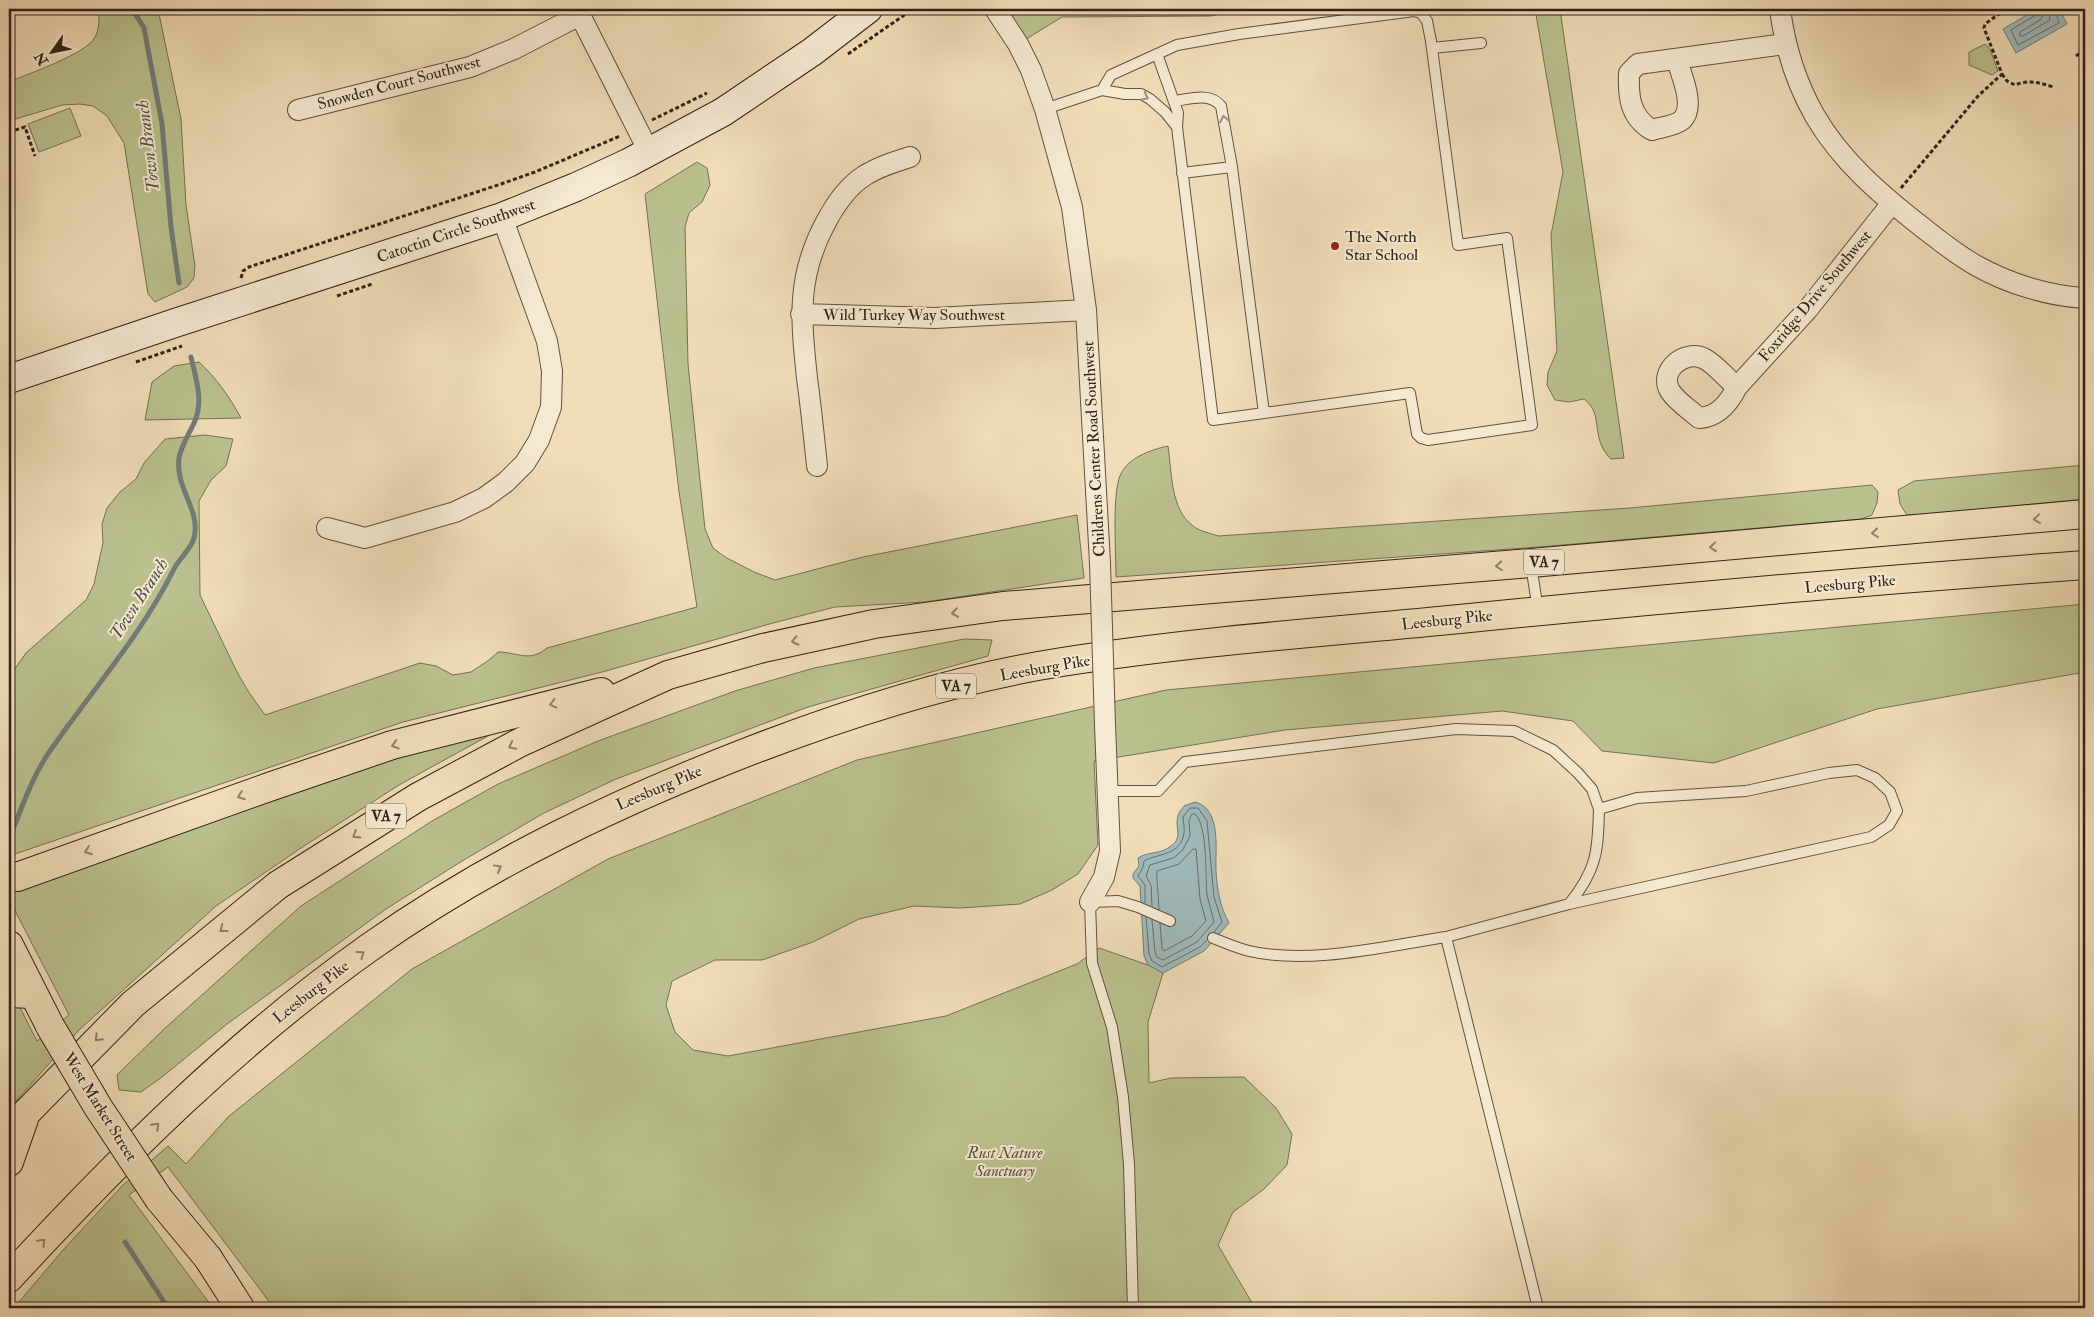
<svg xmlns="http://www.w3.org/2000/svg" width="2094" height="1317" viewBox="0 0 2094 1317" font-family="'IM FELL Double Pica',serif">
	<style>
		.green { fill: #bac18e; stroke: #767152 }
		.water { fill: #9fb9ba; stroke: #737c78 }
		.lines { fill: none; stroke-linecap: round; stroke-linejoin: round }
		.shore { stroke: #686d68; stroke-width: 1 }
		.stream { stroke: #737c78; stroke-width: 5 }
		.service-casing { stroke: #61503e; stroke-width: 12 }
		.minor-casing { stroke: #61503e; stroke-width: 22 }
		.secondary-casing { stroke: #312116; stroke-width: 30 }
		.primary-casing { stroke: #312116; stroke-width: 30 }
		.trunk-casing { stroke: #312116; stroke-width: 30 }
		.motorway-casing { stroke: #312116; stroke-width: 30 }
		.path { stroke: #312116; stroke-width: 3; stroke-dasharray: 4 2.5; stroke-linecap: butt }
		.service { stroke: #f5e9d1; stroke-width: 10 }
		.minor { stroke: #f5e9d1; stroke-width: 20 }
		.secondary { stroke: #f5e9d1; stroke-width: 28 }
		.primary { stroke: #f0ddb8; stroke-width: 28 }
		.trunk { stroke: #f0ddb8; stroke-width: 28 }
		.motorway { stroke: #f0ddb8; stroke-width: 28 }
		.minor-bridge-casing { stroke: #61503e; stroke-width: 22; stroke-linecap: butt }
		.primary-bridge-casing { stroke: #312116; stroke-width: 30; stroke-linecap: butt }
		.minor-bridge { stroke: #f5e9d1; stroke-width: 20 }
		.primary-bridge { stroke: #f0ddb8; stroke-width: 28 }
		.oneway { stroke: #9d8f7d }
		.oneway2 { stroke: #907f67 }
		.poi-dot { fill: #8f2418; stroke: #f5e9d1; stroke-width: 2 }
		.labels { text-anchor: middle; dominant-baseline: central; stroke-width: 4; stroke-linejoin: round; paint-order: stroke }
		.shield { fill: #f5e9d1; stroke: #6c5d4e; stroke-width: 1 }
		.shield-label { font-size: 15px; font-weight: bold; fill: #312116 }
		.street-label { font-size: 16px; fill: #312116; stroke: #f5e9d1 }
		.poi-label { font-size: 16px; fill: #312116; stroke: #f5e9d1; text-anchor: start }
		.park-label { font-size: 16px; font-style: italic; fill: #5a513a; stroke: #f5e9d1 }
		.water-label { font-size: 18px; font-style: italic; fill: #524f47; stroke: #f5e9d1 }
	</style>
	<rect width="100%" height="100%" fill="#f0ddb8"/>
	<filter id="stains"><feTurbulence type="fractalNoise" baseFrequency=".004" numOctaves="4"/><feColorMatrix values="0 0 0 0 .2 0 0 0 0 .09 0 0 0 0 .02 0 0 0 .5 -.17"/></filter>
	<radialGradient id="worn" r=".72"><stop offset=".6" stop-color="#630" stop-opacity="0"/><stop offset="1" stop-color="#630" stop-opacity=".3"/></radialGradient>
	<path class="green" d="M95 9H158L181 119 186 205 195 266 194 278 187 287 155 302 148 294 124 143 107 116 93 106 80 104 62 105 9 121V82C27 74 87 54 95 37 99 30 99 22 99 14Z
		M995 9H1231L1212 16 1062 17 1018 44Z
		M1535 9H1560L1624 458 1611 459C1589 438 1605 414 1584 399L1569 402 1555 400 1547 385 1548 372 1557 351 1551 235 1563 172Z
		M1985 44 1990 49 1998 71 1992 75 1969 65V52Z
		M70 108 81 136 39 152 28 124Z
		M697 162 707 168 710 185 702 202 689 213 685 227 688 364 705 529 713 548 725 557 754 572 775 580 863 557 1077 515 1084 578 925 602 835 607 773 623 606 671 403 722 9 856V677L26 653 86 600 94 584 103 543 102 524 107 508 120 492 136 479 144 463 165 439 205 435 233 439 226 466 211 480 199 501 200 595 236 670 248 691 265 715 420 663 436 666 453 675 471 672 489 660 498 652C518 652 529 663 547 648L697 607 679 492 645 194Z
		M199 362C217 379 229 396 241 418L145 420 152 382 174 366Z
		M1168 446C1172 472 1170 509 1193 526 1199 531 1210 533 1218 536L1630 508 1872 485 1878 492 1877 503 1872 515 1862 519 1539 547 1116 577C1116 555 1112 494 1120 476 1127 458 1150 450 1168 446Z
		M2085 465V499L1920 515H1907L1900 504 1898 490 1914 481Z
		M2085 604V672L1877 709 1714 763 1602 751 1573 721 1502 711 1285 730 1094 761 1098 845 1078 874 1052 890 1020 904 960 908 914 906 859 919 813 942 762 960H715L672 981 666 1005 675 1032 693 1050 728 1056 946 1016 1077 964 1099 948 1148 965 1163 973 1148 1022 1149 1083 1171 1078 1244 1077 1276 1108 1292 1134 1287 1165 1264 1189 1233 1212 1218 1245 1255 1308H274L168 1167 129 1195 213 1308H14L63 1250 123 1185 168 1146 186 1164 228 1117 412 969 608 859 857 760 1166 690Z
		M964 639 992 640 988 656 808 707 616 779 544 813 462 861 386 909 227 1024 162 1077 141 1092 119 1090 117 1075 163 1030 301 906 432 821 498 784 598 741 735 691 814 668Z
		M497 731 399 785 304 846 216 906 78 1031 9 1109V986L37 1041 69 1015 11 903 10 889 338 773Z"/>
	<path class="water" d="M2037 9H2059L2067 24 2016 53 2003 29Z
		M1195 802C1222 809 1215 850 1216 871 1217 889 1220 907 1229 923L1204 951 1163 973 1148 965 1144 956 1140 886 1133 878V874L1139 866 1138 858C1147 852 1159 854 1168 848 1185 838 1174 829 1178 816 1178 813 1182 809 1184 806Z"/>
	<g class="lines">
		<path class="shore" d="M2038 9 2036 15 2011 30 2018 45 2059 23 2055 9
			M2045 12 2049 13 2050 20 2023 36H2020V32L2040 20Z
			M1145 903V885L1138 876 1143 867 1144 861C1158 853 1181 856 1184 833 1185 828 1183 822 1183 817L1190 808H1198L1207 821 1214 897 1222 922 1214 932
			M1152 906 1151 885 1146 876 1150 865 1173 858 1182 851 1190 836 1189 820 1192 814H1195C1208 826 1205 875 1207 895 1209 904 1212 913 1214 922L1197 942 1163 960 1157 957 1155 952 1152 920
			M1159 910C1159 903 1156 874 1157 871L1179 864 1193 849H1196L1200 899 1206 921 1192 936 1164 951 1162 949 1160 923
			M1146 917 1149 954 1152 961 1162 967 1200 947 1207 940"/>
		<path class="stream" d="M132 9 144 28 162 124 171 227 179 283
			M10 837C22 807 33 774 52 748 93 689 142 634 174 569 179 559 191 549 194 538 201 509 175 489 179 458 181 446 189 434 194 423 204 402 196 379 191 357
			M125 1242 168 1308"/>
		<defs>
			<path id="service" d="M1432 48 1481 43
				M1102 90 1111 75 1177 45 1239 34 1414 11 1421 13 1427 21 1431 41 1458 245 1507 238 1532 425 1428 440 1421 438 1417 434 1410 393 1213 420 1177 127 1178 113 1157 54
				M1174 101C1191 99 1209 92 1221 106L1232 167
				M1045 109 1102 90 1125 94H1141L1150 99 1165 112 1177 127
				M1182 173 1232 167 1264 413
				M1531 565 1538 610
				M1107 791H1158L1185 762 1456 729 1514 731 1553 750 1578 773 1592 789 1599 809
				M1446 937 1569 904C1597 870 1598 851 1599 809L1637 798 1746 791 1829 773 1857 770 1875 778 1890 792 1897 811 1889 825 1871 837 1569 904
				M1213 938C1225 943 1237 948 1249 951 1310 965 1385 946 1446 937L1538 1308
				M1133 1308 1129 1164 1123 1097 1112 1027 1092 963 1090 902 1118 901 1138 907 1170 921"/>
			<path id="minor" d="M577 9 649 152
				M995 9 1018 44 1031 70 1045 109 1072 207 1086 310 1100 563
				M1780 9C1785 48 1795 81 1815 116 1841 161 1881 195 1922 227 1940 241 1957 255 1977 266 2009 284 2049 296 2085 298
				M1677 60C1681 75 1696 106 1682 120 1675 126 1661 127 1652 130 1630 117 1628 97 1629 73L1638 64 1785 44
				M298 110 470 67 514 49 580 15
				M801 314 935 318 1086 310
				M1737 387C1727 379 1716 365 1705 359 1685 348 1658 371 1670 391 1677 402 1690 410 1699 418 1718 417 1729 403 1737 387L1808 309 1892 203
				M817 466C814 437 811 407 807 378 801 320 796 277 826 222 835 205 847 187 864 176 878 167 894 162 910 157
				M327 528 365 538 455 512 484 498 506 482 525 463 539 440 551 407 552 371 547 341 502 217
				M1090 902 1104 877 1110 851 1105 725"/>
			<path id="secondary" d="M9 379 175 323 502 217 576 187 628 163 723 112 812 52 868 9"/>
			<path id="primary" d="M9 945 50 1026
				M159 1199 208 1258"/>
			<path id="trunk" d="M9 993 32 994"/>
			<path id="motorway" d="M9 877H17L269 787 392 745 601 692
				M9 1135 26 1113 133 1004 278 885 418 797 521 742 668 675 763 648 874 624 1003 606 1531 563 2085 514
				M9 1162 24 1119
				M208 1258 240 1308
				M9 1278C120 1158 236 1042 370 947 489 863 620 801 755 749 852 712 959 678 1062 662 1194 641 1327 632 1460 619 1668 598 1877 580 2085 565"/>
		</defs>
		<use href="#service" class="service-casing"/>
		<use href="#minor" class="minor-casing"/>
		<use href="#secondary" class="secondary-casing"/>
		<use href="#primary" class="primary-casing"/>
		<use href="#trunk" class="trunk-casing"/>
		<use href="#motorway" class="motorway-casing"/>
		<path class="path" d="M848 54 913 9
			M2076 56 2085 50
			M2002 74 2007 81 2015 85C2030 79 2039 83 2054 87
			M652 120 707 93
			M9 132 25 127 35 156
			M1901 188 1978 96 2002 74 1984 28 1985 24 2006 9
			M241 278 243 271 249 267 501 184 535 172 620 136
			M337 296 372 284
			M136 362 182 346"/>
		<use href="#service" class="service"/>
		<use href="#minor" class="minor"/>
		<use href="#secondary" class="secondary"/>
		<use href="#primary" class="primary"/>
		<use href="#trunk" class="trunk"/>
		<use href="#motorway" class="motorway"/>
		<defs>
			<path id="minor-bridge" d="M1100 563 1105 725"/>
			<path id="primary-bridge" d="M50 1026 98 1107 159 1199"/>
		</defs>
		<use href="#minor-bridge" class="minor-bridge-casing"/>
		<use href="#primary-bridge" class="primary-bridge-casing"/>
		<use href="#minor-bridge" class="minor-bridge"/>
		<use href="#primary-bridge" class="primary-bridge"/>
	</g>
	<defs><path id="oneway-chevron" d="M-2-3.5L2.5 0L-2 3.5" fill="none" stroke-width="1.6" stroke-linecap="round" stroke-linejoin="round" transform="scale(1.25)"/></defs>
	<g class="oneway">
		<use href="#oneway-chevron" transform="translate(1145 97) rotate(26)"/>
		<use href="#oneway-chevron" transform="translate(1224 119) rotate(-101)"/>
	</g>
	<g class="oneway2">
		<use href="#oneway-chevron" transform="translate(2037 519) rotate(174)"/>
		<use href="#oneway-chevron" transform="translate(1875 533) rotate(175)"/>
		<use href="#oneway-chevron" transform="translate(1713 547) rotate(175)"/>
		<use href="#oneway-chevron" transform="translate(1499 566) rotate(175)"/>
		<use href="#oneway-chevron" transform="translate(955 613) rotate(172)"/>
		<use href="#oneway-chevron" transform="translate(795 641) rotate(168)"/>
		<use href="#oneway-chevron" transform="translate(553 704) rotate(166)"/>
		<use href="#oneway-chevron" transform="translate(395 745) rotate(164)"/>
		<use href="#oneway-chevron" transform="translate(512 746) rotate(152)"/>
		<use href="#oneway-chevron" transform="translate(241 796) rotate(160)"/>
		<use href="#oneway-chevron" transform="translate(356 835) rotate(148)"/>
		<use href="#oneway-chevron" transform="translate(88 851) rotate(160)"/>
		<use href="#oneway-chevron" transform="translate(498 868) rotate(-29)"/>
		<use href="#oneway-chevron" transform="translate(223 929) rotate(142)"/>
		<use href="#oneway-chevron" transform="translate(361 954) rotate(-36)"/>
		<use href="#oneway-chevron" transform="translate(98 1038) rotate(134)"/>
		<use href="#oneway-chevron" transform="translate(156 1126) rotate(-45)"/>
		<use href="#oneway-chevron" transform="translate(42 1242) rotate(-47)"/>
	</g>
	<circle class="poi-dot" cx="1335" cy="246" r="5"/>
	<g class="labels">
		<g class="shield">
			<rect x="1524" y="549.5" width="40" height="25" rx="4"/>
			<rect x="936" y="673.5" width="40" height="25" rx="4"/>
			<rect x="366" y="803.5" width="40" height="25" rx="4"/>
		</g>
		<g class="shield-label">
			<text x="1544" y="562">VA 7</text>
			<text x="956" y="686">VA 7</text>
			<text x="386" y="816">VA 7</text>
		</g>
		<g class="street-label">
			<text transform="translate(399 83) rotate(-15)">Snowden Court Southwest</text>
			<text transform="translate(456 231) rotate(-19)">Catoctin Circle Southwest</text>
			<text transform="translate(1815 296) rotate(-50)">Foxridge Drive Southwest</text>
			<text x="914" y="315">Wild Turkey Way Southwest</text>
			<text transform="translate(1094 449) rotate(-93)">Childrens Center Road Southwest</text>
			<text transform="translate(1850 584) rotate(-5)">Leesburg Pike</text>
			<text transform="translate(1447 620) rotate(-6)">Leesburg Pike</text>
			<text transform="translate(1045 668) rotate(-10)">Leesburg Pike</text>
			<text transform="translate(659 788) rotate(-23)">Leesburg Pike</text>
			<text transform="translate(311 992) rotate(-38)">Leesburg Pike</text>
			<text transform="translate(100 1107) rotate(58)">West Market Street</text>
		</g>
		<g class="poi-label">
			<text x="1345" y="237">The North<tspan x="1345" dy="18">Star School</tspan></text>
		</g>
		<g class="park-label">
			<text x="1005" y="1153">Rust Nature<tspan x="1005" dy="18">Sanctuary</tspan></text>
		</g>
		<g class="water-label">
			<text transform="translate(148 146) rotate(-97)">Town Branch</text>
			<text transform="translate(139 599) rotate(-57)">Town Branch</text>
		</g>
	</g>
	<rect width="2094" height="1317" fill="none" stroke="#f0ddb8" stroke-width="30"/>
	<rect x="10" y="10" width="2074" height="1297" fill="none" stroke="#312116" stroke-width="2.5"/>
	<rect x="15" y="15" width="2064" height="1287" fill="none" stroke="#312116"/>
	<g transform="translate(52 52) rotate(237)" stroke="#f5e9d1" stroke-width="4" paint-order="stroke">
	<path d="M0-4L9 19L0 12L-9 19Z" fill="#312116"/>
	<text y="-8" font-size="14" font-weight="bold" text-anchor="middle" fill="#312116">N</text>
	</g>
	<rect width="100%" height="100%" filter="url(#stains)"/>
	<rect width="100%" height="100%" fill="url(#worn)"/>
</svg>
